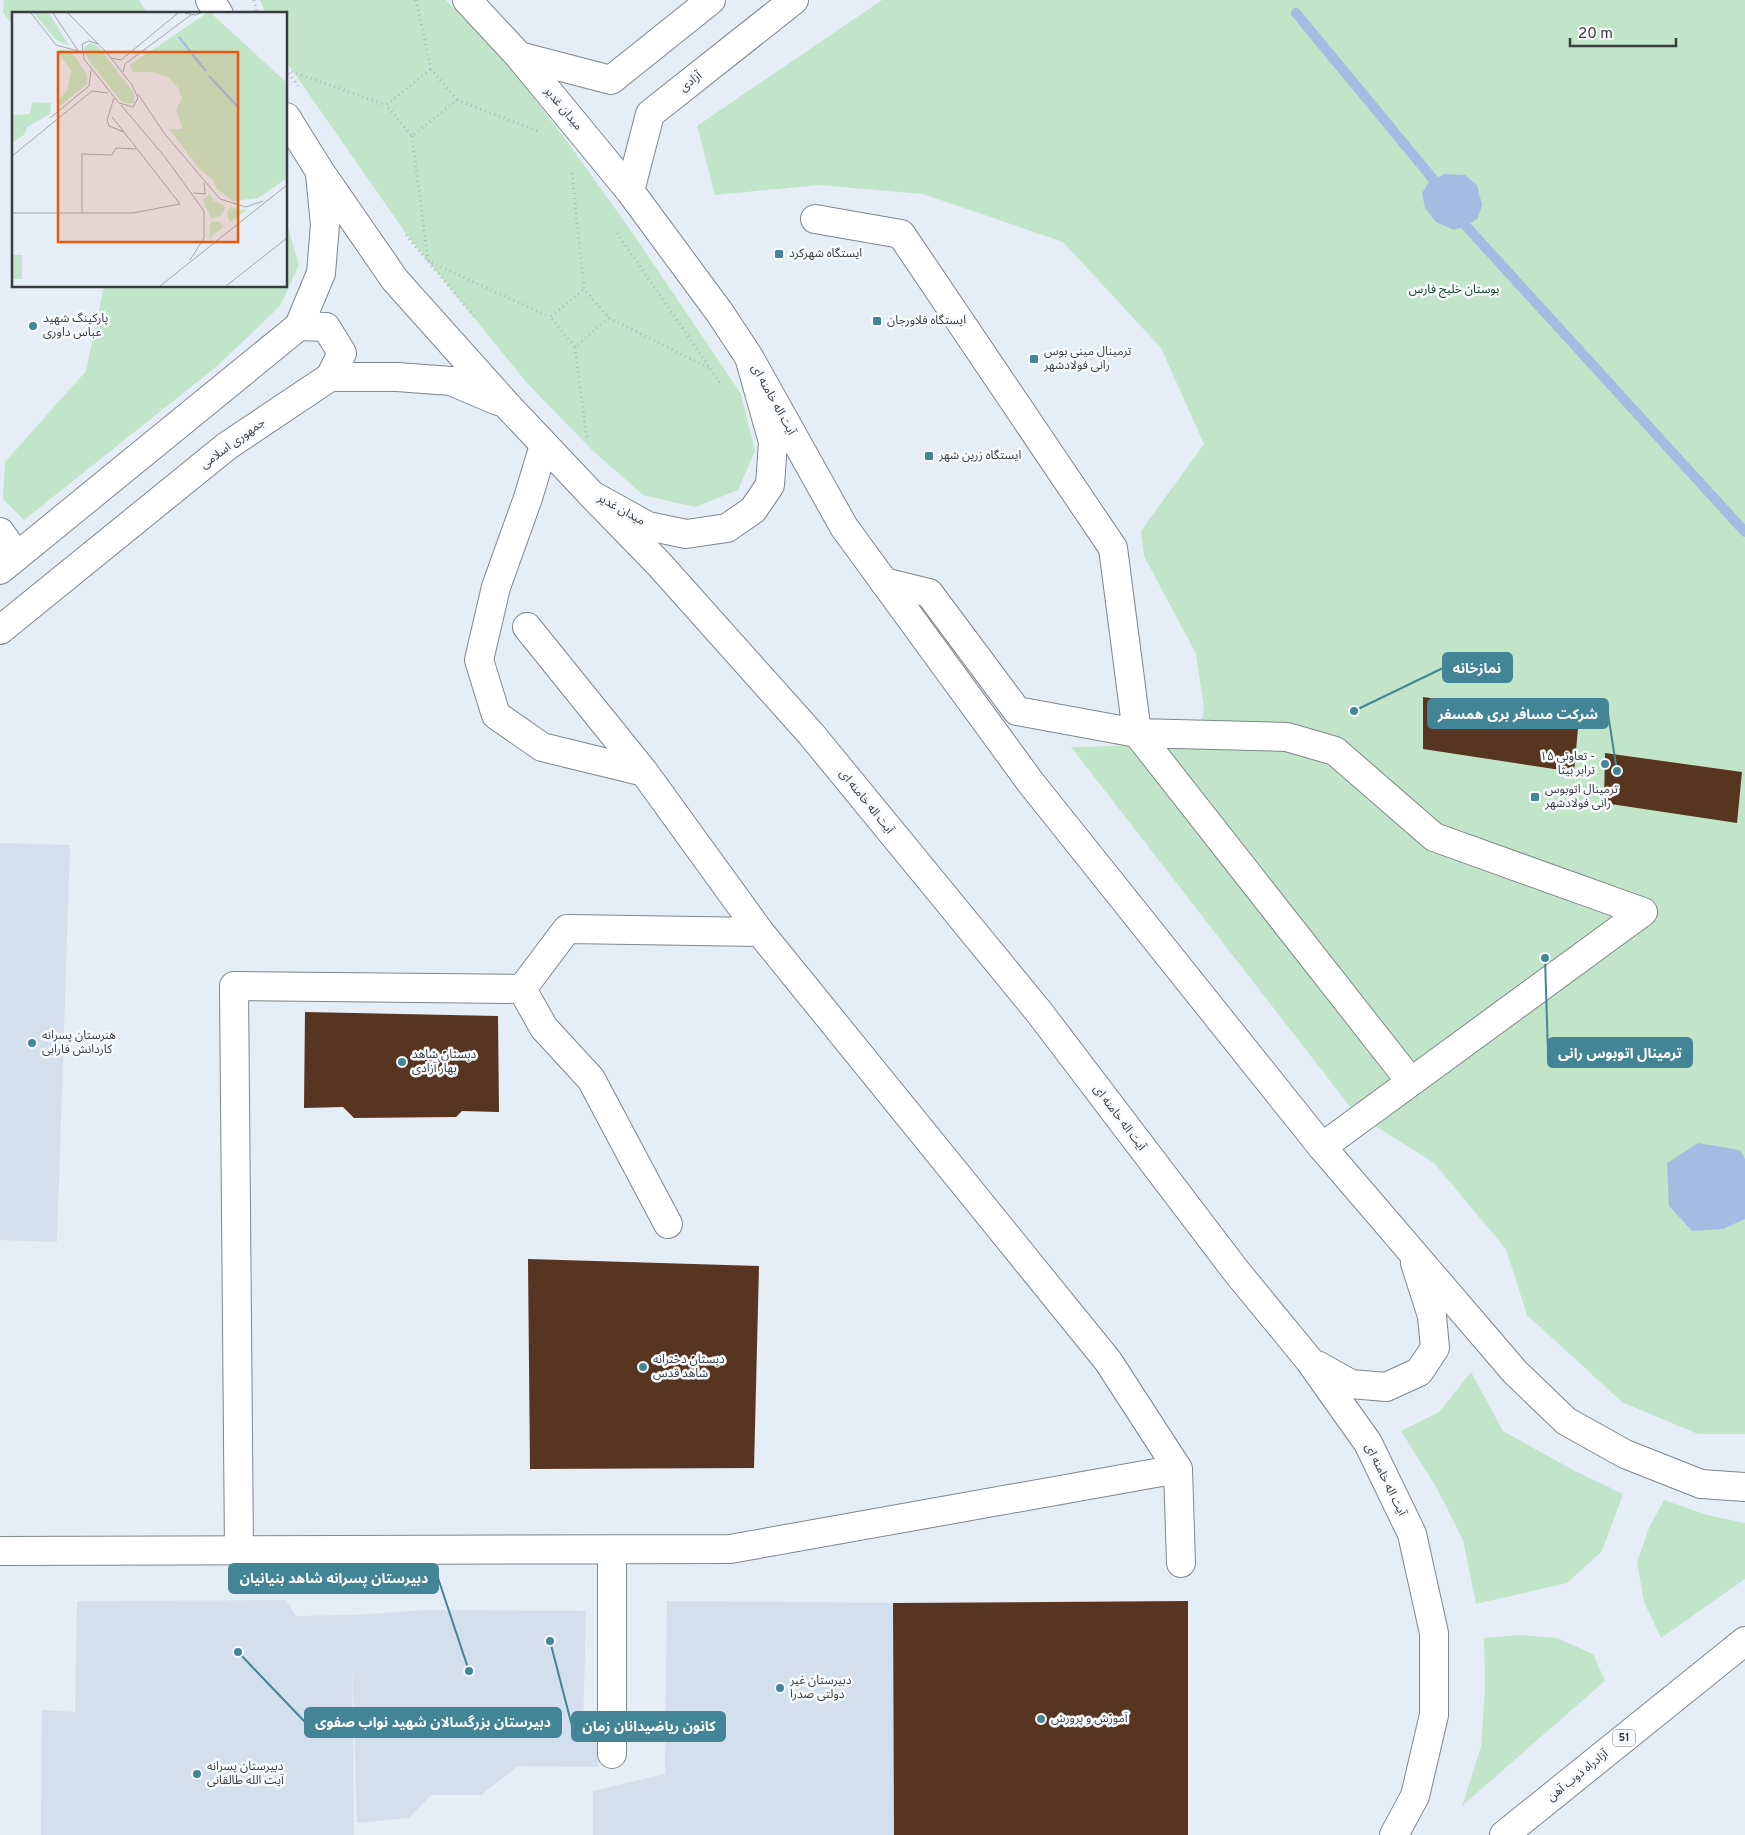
<svg xmlns="http://www.w3.org/2000/svg" width="1745" height="1835" viewBox="0 0 1745 1835" font-family="Overpass,'Noto Sans Arabic',sans-serif">
	<style>
		.built { fill: #d3dfed }
		.green { fill: #c2e5ca }
		.water { fill: #a4bce2 }
		.lines { fill: none; stroke-linecap: round; stroke-linejoin: round }
		.stream { stroke: #a4bce2; stroke-width: 10 }
		.building { fill: #583520 }
		.minor-casing { stroke: #7f868d; stroke-width: 30 }
		.major-casing { stroke: #7f868d; stroke-width: 30 }
		.highway-casing { stroke: #7f868d; stroke-width: 30 }
		.path { stroke: #b0b7be; stroke-width: 3; stroke-dasharray: 1 4; stroke-linecap: butt }
		.minor { stroke: #fff; stroke-width: 28 }
		.major { stroke: #fff; stroke-width: 28 }
		.highway { stroke: #fff; stroke-width: 28 }
		.poi-dot { fill: #448497; stroke: #f7fafd; stroke-width: 2 }
		.labels { text-anchor: middle; dominant-baseline: central; stroke-width: 5; stroke-linejoin: round; paint-order: stroke }
		.shield { fill: #f7fafd; stroke: #737679; stroke-width: 1 }
		.shield-label { font-size: 11px; font-weight: bold; fill: #3a3d40 }
		.street-label { font-size: 12px; fill: #3a3d40; stroke: #f7fafd }
		.poi-label { font-size: 12px; fill: #3a3d40; stroke: #f7fafd; text-anchor: start }
		.park-label { font-size: 12px; fill: #0f3e21; stroke: #f7fafd }
		.inset-river { fill: none; stroke: #a4bce2; stroke-width: 2.5 }
		.inset-road { fill: none; stroke: #a1a7ad; stroke-width: 1 }
		.view { fill: #e8590c; fill-opacity: 0.15; stroke: #e8590c; stroke-width: 2.5 }
		.inset-edge { fill: none; stroke: #3a3d40; stroke-width: 2.5 }
		.leader { fill: none; stroke: #448497; stroke-width: 2 }
		.callout-dot { fill: #448497; stroke: #f7fafd; stroke-width: 2 }
		.callout { fill: #448497; stroke: #448497; stroke-width: 2 }
		.callout-label { font-size: 14px; text-anchor: middle; font-weight: bold; fill: #fff }
	</style>
	<rect width="100%" height="100%" fill="#e5edf6"/>
	<path class="built" d="M0 843 70 845 57 1242 0 1240Z
		M286 1600 296 1616 351 1615 427 1610 586 1611 583 1726H598V1767L518 1766 481 1795H431L409 1818 357 1823 352 1657 354 1835H41L42 1710 75 1712 77 1601Z
		M667 1601 893 1603 894 1835H593V1791L665 1774Z"/>
	<path class="green" d="M4 0H139L148 14H14V28L3 12Z
		M260 0H446L510 67 569 144 636 238 741 394 755 451 738 490 695 507 643 495 592 450 527 383 407 235 288 64 286 59V14H266Z
		M882 0H1745V1434H1698L1622 1402 1527 1315 1506 1249 1434 1163 1355 1113 1071 747 1196 744 1204 709 1196 654 1144 556 1141 531 1204 444 1161 348 1063 242 923 194 820 185 715 195 697 126Z
		M286 221 299 265 280 306 216 367 24 520 3 499 5 462 86 371 104 286H286Z
		M1471 1372 1503 1431 1575 1471 1623 1494 1602 1551 1567 1583 1476 1604 1463 1540 1436 1487 1401 1431 1439 1412Z
		M1664 1500 1707 1515 1745 1523V1579L1661 1638 1644 1602 1637 1562 1649 1528Z
		M1520 1635 1557 1638 1593 1654 1605 1681 1462 1806 1481 1747 1485 1689 1484 1638Z"/>
	<path class="water" d="M1444 174 1465 175 1477 185 1482 205 1478 218 1466 226 1454 230 1436 222 1425 208 1422 193 1429 182Z
		M1698 1143 1740 1150 1745 1159V1219L1723 1229 1692 1231 1669 1206 1667 1163Z"/>
	<g class="lines">
		<path class="stream" d="M1296 13 1433 179
			M1466 226 1745 532"/>
	</g>
	<path class="building" d="M1423 697 1579 718 1574 772 1423 749Z
		M1605 753 1742 772 1737 823 1604 803Z
		M305 1012 498 1016 499 1112 462 1111 456 1117 354 1118 343 1107 304 1108Z
		M528 1259 759 1266 754 1468 530 1469Z
		M1188 1601V1835H894L893 1603Z"/>
	<g class="lines">
		<defs>
			<path id="minor" d="M815 219 901 234 1113 548 1137 733 1411 1082
				M544 445 528 498 496 587 479 660 496 715 542 747 644 772 760 932 1108 1361 1178 1469 1181 1563
				M0 532 17 556
				M884 582 929 593 1017 711 1137 733 1287 737 1335 751 1434 837 1643 912 1322 1147
				M527 627 644 772
				M522 989 544 1028 591 1079 668 1224
				M612 1550V1754
				M0 1551 730 1549 1178 1469
				M239 1551 234 986 522 989 567 929 760 932"/>
			<path id="major" d="M210 0 219 14
				M519 56 611 80 711 0
				M286 117 319 170 395 280 505 403 592 495 648 526 686 534 727 528 753 510 770 485 773 442 749 357 720 313 630 191 519 56 467 0
				M630 191 650 114 794 0
				M299 326 326 327 342 353 330 377
				M749 357 844 527 1031 783 1322 1147 1515 1372 1566 1421 1625 1454 1701 1484 1745 1487
				M589 492 659 564 811 734 1039 1012 1236 1271 1309 1360 1368 1443 1412 1534 1434 1633V1715L1415 1796 1394 1835
				M0 570 299 326 321 273 325 225 320 174
				M0 630 227 446 330 377H397L451 381 498 401
				M1317 1365 1351 1384 1386 1387 1419 1372 1435 1348 1432 1316 1415 1263"/>
			<path id="highway" d="M1504 1835 1745 1641"/>
		</defs>
		<use href="#minor" class="minor-casing"/>
		<use href="#major" class="major-casing"/>
		<use href="#highway" class="highway-casing"/>
		<path class="path" d="M254 0 257 14
			M416 0 431 69 457 100 412 136 386 105 431 69
			M286 69 298 86
			M287 70 386 105
			M457 100 538 131
			M412 136 428 261 550 317
			M572 173 584 289 609 318 575 347 550 317 584 289
			M617 233 721 384
			M406 235 474 316
			M609 318 709 368
			M575 347 587 440"/>
		<use href="#minor" class="minor"/>
		<use href="#major" class="major"/>
		<use href="#highway" class="highway"/>
	</g>
	<g class="poi-dot">
		<rect x="774" y="249" width="10" height="10" rx="2.5"/>
		<rect x="872" y="316" width="10" height="10" rx="2.5"/>
		<circle cx="33" cy="326" r="5"/>
		<rect x="1029" y="354" width="10" height="10" rx="2.5"/>
		<rect x="924" y="451" width="10" height="10" rx="2.5"/>
		<circle cx="1605" cy="764" r="5"/>
		<rect x="1530" y="792" width="10" height="10" rx="2.5"/>
		<circle cx="32" cy="1043" r="5"/>
		<circle cx="402" cy="1062" r="5"/>
		<circle cx="643" cy="1367" r="5"/>
		<circle cx="780" cy="1688" r="5"/>
		<circle cx="1041" cy="1719" r="5"/>
		<circle cx="197" cy="1774" r="5"/>
	</g>
	<g class="labels">
		<rect class="shield" x="1613" y="1729.5" width="22" height="17" rx="4"/>
		<g class="shield-label">
			<text x="1624" y="1738">51</text>
		</g>
		<g class="street-label">
			<text transform="translate(691 82) rotate(-38)">آزادی</text>
			<text transform="translate(563 109) rotate(50)">میدان غدیر</text>
			<text transform="translate(773 400) rotate(61)">آیت اله خامنه ای</text>
			<text transform="translate(233 444) rotate(-36)">جمهوری اسلامی</text>
			<text transform="translate(621 510) rotate(29)">میدان غدیر</text>
			<text transform="translate(866 802) rotate(51)">آیت اله خامنه ای</text>
			<text transform="translate(1119 1118) rotate(53)">آیت اله خامنه ای</text>
			<text transform="translate(1385 1480) rotate(64)">آیت اله خامنه ای</text>
			<text transform="translate(1578 1776) rotate(-39)">آزادراه ذوب آهن</text>
		</g>
		<g class="poi-label">
			<text x="789" y="254">ایستگاه شهرکرد</text>
			<text x="43" y="319">پارکینگ شهید<tspan x="43" dy="14">عباس داوری</tspan></text>
			<text x="887" y="321">ایستگاه فلاورجان</text>
			<text x="1044" y="352">ترمینال مینی بوس<tspan x="1044" dy="14">رانی فولادشهر</tspan></text>
			<text x="939" y="456">ایستگاه زرین شهر</text>
			<text x="1595" y="757" text-anchor="end">تعاونی ۱۵ -<tspan x="1595" dy="14">ترابر بیتا</tspan></text>
			<text x="1545" y="790">ترمینال اتوبوس<tspan x="1545" dy="14">رانی فولادشهر</tspan></text>
			<text x="42" y="1036">هنرستان پسرانه<tspan x="42" dy="14">کاردانش فارابی</tspan></text>
			<text x="412" y="1055">دبستان شاهد<tspan x="412" dy="14">بهار آزادی</tspan></text>
			<text x="653" y="1360">دبستان دخترانه<tspan x="653" dy="14">شاهد قدس</tspan></text>
			<text x="790" y="1681">دبیرستان غیر<tspan x="790" dy="14">دولتی صدرا</tspan></text>
			<text x="1051" y="1719">آموزش و پرورش</text>
			<text x="207" y="1767">دبیرستان پسرانه<tspan x="207" dy="14">آیت الله طالقانی</tspan></text>
		</g>
		<g class="park-label">
			<text x="1454" y="290">بوستان خلیج فارس</text>
		</g>
	</g>
	<g transform="translate(12 12)">
		<rect width="275" height="275" fill="#e5edf6"/>
		<path d="M22 1H37L57 34 43 27ZM195 1H199L275 71V166L246 186 221 189 204 176 202 169 186 155 157 117H169L170 114 164 98 170 86 166 76 156 65 141 60H120L118 53ZM78 31 86 34 122 81V91H112L107 87 76 47 72 36ZM49 37 60 40 75 63V72L48 94 46 88 55 79 59 59 46 41ZM20 90 39 91 38 102 15 115 13 122 0 131V103L18 102ZM198 182 201 188 214 195 208 204 199 206 191 188ZM218 195 227 198H235L218 210 215 202ZM199 210H207L212 214 197 227ZM0 243H10V267H0Z" fill="#c2e5ca"/>
		<path class="inset-river" d="M167 25 178 39M180 42 194 59M197 64 227 96"/>
		<path class="inset-road" d="M19 1 44 33 66 39M41 1 67 40M56 1 95 41 99 46 120 73 126 86 121 95 107 91 72 47 70 32 77 29 86 32M173 1 183 3 189 1M99 46 109 48 166 1M111 60 113 52 179 3M126 82 152 121 208 187 234 195 251 189M109 93 153 145 192 199V226L178 248M100 105 112 120M38 106 77 74 79 58M0 144 80 79 96 81M182 181 193 182 192 171M0 201H121L168 192 112 120 97 114 95 108 102 86M70 201V142L100 143 104 136 124 137M148 274 275 173M214 274 275 226"/>
		<path class="view" d="M46 40H226V230H46Z"/>
		<rect width="275" height="275" class="inset-edge"/>
	</g>
	<path class="leader" d="M1354 711L1443 668M1617 771L1608 714M1545 958L1548 1053M469 1671L438 1578M238 1652L305 1722M550 1641L572 1726"/>
	<g class="callout-dot">
		<circle cx="1354" cy="711" r="5"/>
		<circle cx="1617" cy="771" r="5"/>
		<circle cx="1545" cy="958" r="5"/>
		<circle cx="469" cy="1671" r="5"/>
		<circle cx="238" cy="1652" r="5"/>
		<circle cx="550" cy="1641" r="5"/>
	</g>
	<g class="callout">
		<rect x="1443" y="653" width="69" height="29" rx="5"/>
		<rect x="1428" y="699" width="180" height="29" rx="5"/>
		<rect x="1548" y="1038" width="144" height="29" rx="5"/>
		<rect x="229" y="1564" width="209" height="29" rx="5"/>
		<rect x="305" y="1708" width="256" height="29" rx="5"/>
		<rect x="572" y="1712" width="153" height="29" rx="5"/>
	</g>
	<g class="callout-label">
		<text x="1477" y="673">نمازخانه</text>
		<text x="1518" y="719">شرکت مسافر بری همسفر</text>
		<text x="1620" y="1058">ترمینال اتوبوس رانی</text>
		<text x="334" y="1583">دبیرستان پسرانه شاهد بنیانیان</text>
		<text x="433" y="1727">دبیرستان بزرگسالان شهید نواب صفوی</text>
		<text x="649" y="1731">کانون ریاضیدانان زمان</text>
	</g>
	<path d="M1570 38v8h106v-8" fill="none" stroke="#3a3d40" stroke-width="2.5"/>
	<text x="1578" y="38" font-size="15" fill="#3a3d40" stroke="#f7fafd" stroke-width="4" paint-order="stroke">20 m</text>
</svg>
